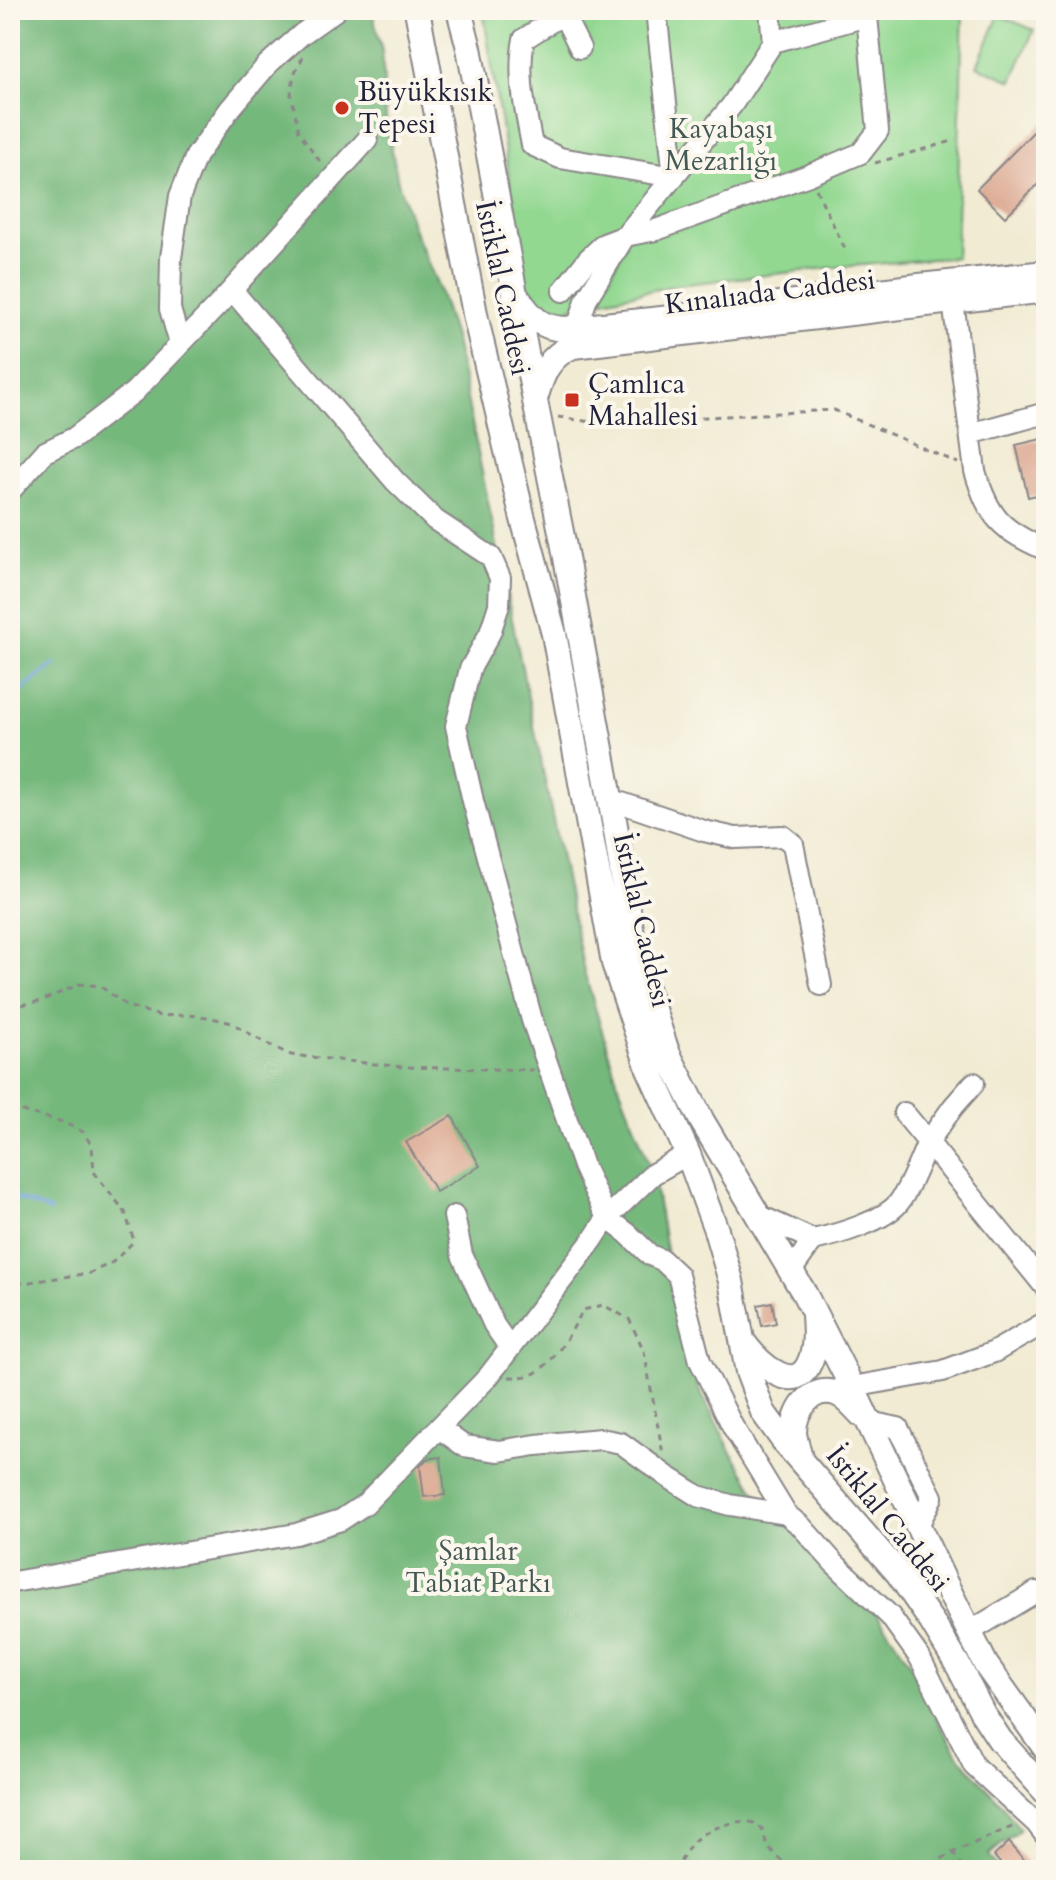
<svg xmlns="http://www.w3.org/2000/svg" width="1056" height="1880" viewBox="0 0 1056 1880" font-family="Cardo,serif">
	<style>
		.green { fill: #92d891; stroke: #5a7d66; stroke-width: 2 }
		.forest { fill: #75b87b; stroke: #4c6d5b; stroke-width: 2 }
		.lines { fill: none; stroke-linecap: round; stroke-linejoin: round }
		.stream { stroke: #6ea2da; stroke-width: 4 }
		.building { fill: #ddac95 }
		.minor-casing { stroke: #8a8687; stroke-width: 24 }
		.major-casing { stroke: #8a8687; stroke-width: 28 }
		.path { stroke: #8a8687; stroke-width: 3; stroke-dasharray: 6 6; stroke-linecap: butt }
		.minor { stroke: #fff; stroke-width: 20 }
		.major { stroke: #fff; stroke-width: 24 }
		.poi-dot { fill: #c8321e; stroke: #fbf7ec; stroke-width: 3 }
		.labels { text-anchor: middle; dominant-baseline: central; stroke-width: 8; stroke-linejoin: round; paint-order: stroke }
		.poi-label { font-size: 28px; fill: #22223b; stroke: #fbf7ec; text-anchor: start }
		.park-label { font-size: 28px; fill: #445955; stroke: #fbf7ec }
		.street-label { font-size: 28px; fill: #22223b; stroke: #fbf7ec }
	</style>
	<rect width="100%" height="100%" fill="#fbf7ec"/>
	<filter id="ink" filterUnits="userSpaceOnUse"><feTurbulence type="fractalNoise" baseFrequency=".0125" numOctaves="2"/><feDisplacementMap in="SourceGraphic" scale="16" xChannelSelector="R" yChannelSelector="G"/><feConvolveMatrix kernelMatrix="1 2 1 2 8 2 1 2 1" color-interpolation-filters="sRGB"/></filter>
	<filter id="wash" filterUnits="userSpaceOnUse"><feTurbulence type="fractalNoise" baseFrequency=".006" numOctaves="4" result="noise"/><feDisplacementMap in="SourceGraphic" scale="32" xChannelSelector="R" yChannelSelector="G"/><feGaussianBlur stdDeviation="1.8" result="paint"/><feColorMatrix in="noise" values="0 0 0 0 0 0 0 0 0 0 0 0 0 0 0 0 0 1.4 0 .05"/><feComposite in="paint" operator="in"/></filter>
	<g filter="url(#wash)">
		<rect width="100%" height="100%" fill="#f1ebd3"/>
		<path class="green" d="M483 10H963L956 257 828 268 678 285 598 301 626 244C613 259 579 309 562 313 543 319 533 298 526 285Z
			M999 15 1034 30 1012 81 977 66Z"/>
		<path class="forest" d="M10 10H372L382 51 386 118 398 182 416 236 436 281 455 340 584 971 617 1080 653 1174 678 1319 698 1387 730 1449 755 1491 792 1529 868 1601 910 1663 931 1708 958 1755 1001 1804 1020 1829 989 1855 1000 1870H10Z"/>
		<g class="lines">
			<path class="stream" d="M10 707 19 692 54 665
				M10 1196 50 1211"/>
		</g>
		<g id="blocks">
			<path class="building" d="M1046 119V176L1005 217 977 189Z
				M1046 438V493L1028 497 1016 445Z
				M452 1116 480 1166 436 1192 406 1142Z
				M772 1302 776 1323 762 1326 758 1305Z
				M441 1457 445 1495 424 1497 420 1466 427 1459Z
				M1009 1842 1033 1870H1006L994 1856Z"/>
		</g>
	</g>
	<g filter="url(#ink)">
		<use href="#blocks" fill-opacity="0" stroke="#8a8687" stroke-width="2"/>
		<g class="lines">
			<defs>
				<path id="minor" d="M561 10 580 48
					M575 10 563 14 524 39C517 75 525 109 532 145L560 158 674 177 656 10
					M773 42 867 16V10
					M232 290 395 481 435 520 491 557 500 578 499 605 490 633 470 669 456 726 473 801 532 1020 583 1166 607 1218 627 1233 650 1255 662 1260 678 1275 700 1361 733 1427 786 1514
					M563 291 588 259 604 244 625 236 656 230 809 175 861 153 878 131 867 16
					M953 301 975 471C989 518 1001 530 1046 550
					M577 328 587 298 625 236 732 105 773 42 770 10
					M180 344 170 309 171 258 180 196 196 156 229 110 268 64 302 34 336 10
					M970 434 1046 413
					M10 491 45 452 74 438 134 392 219 304 367 140
					M610 799 704 831 735 838 783 836 793 844 821 985
					M904 1113 928 1142 953 1107 974 1083
					M758 1215 813 1240 791 1271
					M454 1216 462 1255 494 1325 510 1348
					M813 1240C836 1235 886 1221 900 1201 912 1183 919 1162 928 1142L1046 1288
					M852 1387 943 1371 994 1352 1046 1322
					M869 1422 898 1428 932 1497 918 1526
					M439 1428 464 1446 499 1451 536 1445 601 1439 621 1443 668 1477 698 1496 730 1505 786 1514 801 1526 834 1563 890 1616 920 1658 974 1766 1036 1823 1046 1836
					M10 1581 13 1582 296 1534 341 1520 365 1504 488 1377 592 1241 607 1218 653 1174 688 1154
					M969 1632 1036 1592"/>
				<path id="major" d="M417 10 476 319 522 515 554 634 614 963 649 1069 688 1154 716 1230 731 1281 748 1372 763 1412 786 1444 898 1573 932 1622 959 1667 983 1714 1000 1740 1046 1792
					M459 10 469 48 535 401 564 547 616 831 635 955 667 1052 702 1121 804 1293 852 1387 944 1581 986 1665 1046 1749
					M517 297C531 317 540 328 565 329L671 318 919 286 1046 273
					M535 399C542 375 548 356 573 346L1046 290
					M744 1343C758 1362 796 1400 811 1359 816 1345 815 1330 814 1315
					M800 1458C798 1450 795 1441 794 1433 794 1410 812 1384 838 1394 847 1398 855 1408 862 1415"/>
			</defs>
			<use href="#minor" class="minor-casing"/>
			<use href="#major" class="major-casing"/>
			<path class="path" d="M303 57 294 74 291 94 299 132 321 163
				M875 163 956 140
				M816 189 845 249
				M558 417 598 423 834 410 958 463
				M10 1007 41 1001 80 984 100 986 127 1006 160 1016 187 1015 208 1017 232 1023 265 1043 291 1055 403 1067 533 1070
				M10 1108 63 1122 83 1132 92 1146 94 1172 125 1212 134 1241 113 1262 90 1273 10 1285
				M509 1377C518 1377 528 1377 535 1373 555 1362 573 1329 583 1310L603 1305 629 1319 644 1351 663 1454
				M953 1852 964 1870
				M672 1870C683 1862 686 1848 695 1840 708 1829 747 1813 760 1827 765 1832 764 1839 767 1845 773 1854 786 1866 796 1870
				M920 1870 932 1865 953 1852 1014 1826"/>
			<use href="#minor" class="minor"/>
			<use href="#major" class="major"/>
		</g>
	</g>
	<g class="poi-dot">
		<circle cx="342" cy="108" r="8"/>
		<rect x="564" y="392" width="16" height="16" rx="4"/>
	</g>
	<g class="labels">
		<g class="poi-label">
			<text x="358" y="92">Büyükkısık<tspan x="358" dy="32">Tepesi</tspan></text>
			<text x="588" y="384">Çamlıca<tspan x="588" dy="32">Mahallesi</tspan></text>
		</g>
		<g class="park-label">
			<text x="721" y="129">Kayabaşı<tspan x="721" dy="32">Mezarlığı</tspan></text>
			<text x="478" y="1551">Şamlar<tspan x="478" dy="32">Tabiat Parkı</tspan></text>
		</g>
		<g class="street-label">
			<text transform="translate(503 288) rotate(78)">İstiklal Caddesi</text>
			<text transform="translate(770 292) rotate(-7)">Kınalıada Caddesi</text>
			<text transform="translate(642 920) rotate(77)">İstiklal Caddesi</text>
			<text transform="translate(888 1519) rotate(51)">İstiklal Caddesi</text>
		</g>
	</g>
	<rect width="1056" height="1880" fill="none" stroke="#fbf7ec" stroke-width="40"/>
</svg>
